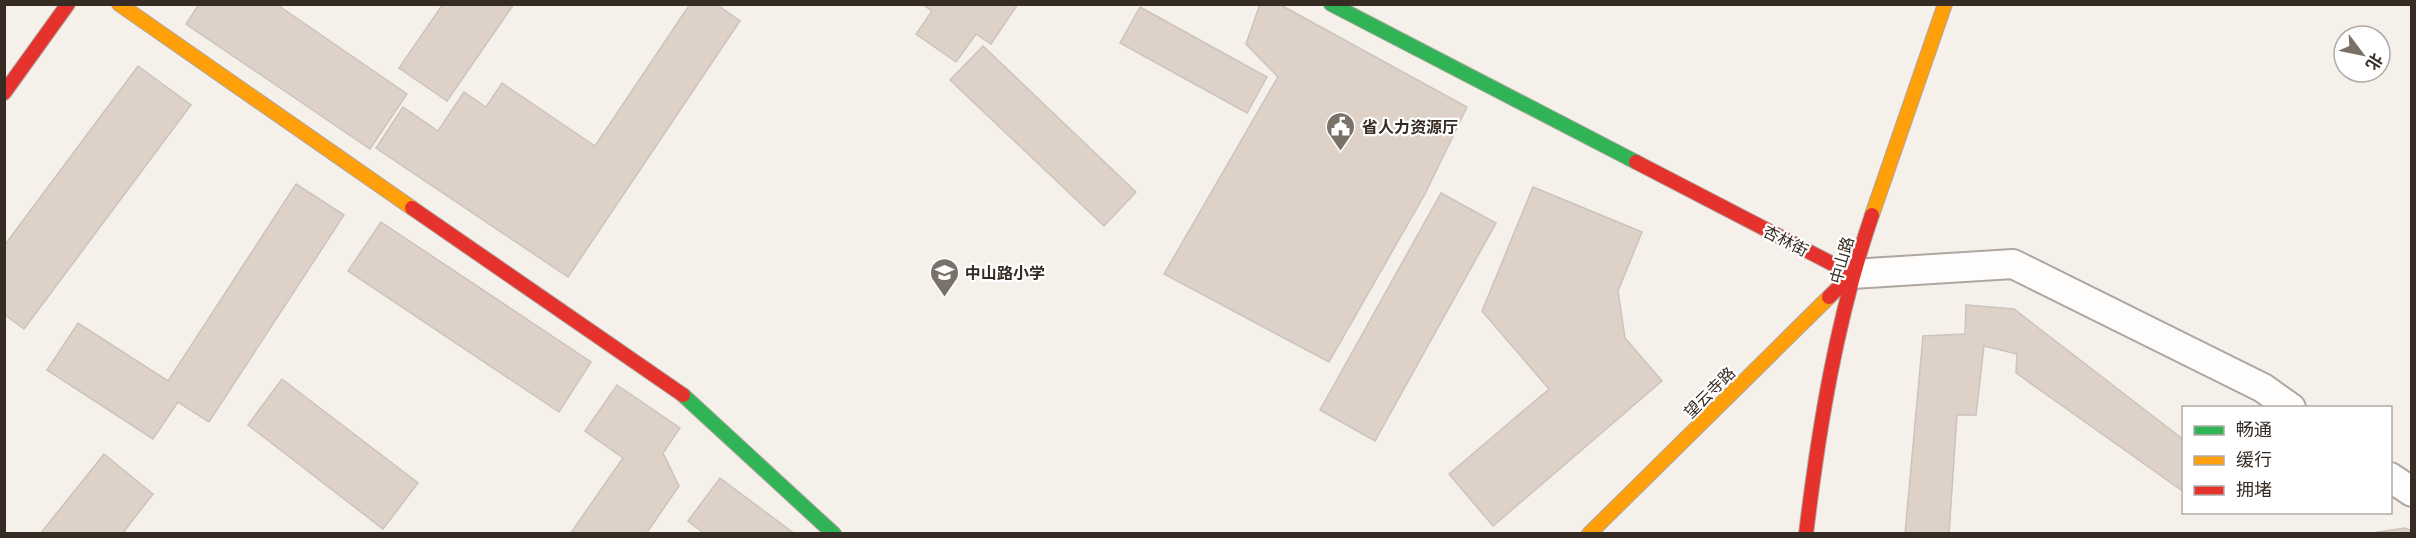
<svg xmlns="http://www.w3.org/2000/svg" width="2416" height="538" viewBox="0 0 2416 538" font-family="Lato,'Noto Sans SC',sans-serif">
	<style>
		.building { fill: #ded2c8; stroke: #cbc3bd; stroke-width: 1.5 }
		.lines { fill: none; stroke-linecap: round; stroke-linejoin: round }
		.street-casing { stroke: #aea6a0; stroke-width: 32 }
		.fast-casing { stroke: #aea6a0; stroke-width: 16 }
		.slow-casing { stroke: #aea6a0; stroke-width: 16 }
		.jam-casing { stroke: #aea6a0; stroke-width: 16 }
		.street { stroke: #fefdfc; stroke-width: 28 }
		.fast { stroke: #30b455; stroke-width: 14 }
		.slow { stroke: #ff9f0a; stroke-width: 14 }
		.jam { stroke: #e5322d; stroke-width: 14 }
		.labels { text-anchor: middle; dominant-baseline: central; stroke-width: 4.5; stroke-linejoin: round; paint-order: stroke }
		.poi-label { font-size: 16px; font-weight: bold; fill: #372c23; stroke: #fff; text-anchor: start }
		.street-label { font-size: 16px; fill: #372c23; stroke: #fff }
	</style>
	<rect width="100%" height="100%" fill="#f6f0eb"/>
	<path class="building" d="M199 4H276L407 94 370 149 186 24Z
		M443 4H514L447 101 399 68Z
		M690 4H716L740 21 568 277 376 148 403 107 438 131 464 92 486 107 502 83 595 146Z
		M922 4H1018L991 44 976 34 956 62 916 34 932 11Z
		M1260 4H1279L1467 107 1425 194 1329 362 1164 274 1278 77 1246 44Z
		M1140 7 1267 77 1247 113 1120 43Z
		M983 46 1136 192 1104 226 950 80Z
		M138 66 191 105 24 329 4 314V246Z
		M296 184 344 215 209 422 178 402 153 439 47 370 78 323 168 381Z
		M1533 187 1642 232 1618 291 1625 338 1662 381 1493 526 1449 474 1549 389 1482 311Z
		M1441 193 1496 223 1375 441 1320 410Z
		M381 222 591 362 559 412 348 271Z
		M1966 305 2014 309 2184 440V492L2016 373 2017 354 1984 346 1976 415H1957L1949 534H1905L1923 336 1965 334Z
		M282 379 418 483 383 529 248 425Z
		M617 385 680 428 663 453 679 486 646 534H570L623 458 585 431Z
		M104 454 153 494 122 534H40Z
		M720 478 795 534H705L688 521Z
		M2405 528 2412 531V534H2365Z"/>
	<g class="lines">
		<defs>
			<path id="street" d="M1852 274 2013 264 2263 388 2291 408
				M2390 477 2412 492"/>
			<path id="fast" d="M1331 4 1636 162
				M683 395 834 534"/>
			<path id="slow" d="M119 4 412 208
				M1872 215 1945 4
				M1589 534 1829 297"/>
			<path id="jam" d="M4 93 68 4
				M1636 162 1852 274 1829 297
				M412 208 683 395
				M1806 534C1819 426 1837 317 1872 215"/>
		</defs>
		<use href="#street" class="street-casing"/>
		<use href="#fast" class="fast-casing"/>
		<use href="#slow" class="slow-casing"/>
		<use href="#jam" class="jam-casing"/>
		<use href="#street" class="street"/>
		<use href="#fast" class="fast"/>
		<use href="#slow" class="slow"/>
		<use href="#jam" class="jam"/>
	</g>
	<defs>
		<symbol id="civic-pin" viewBox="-11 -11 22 30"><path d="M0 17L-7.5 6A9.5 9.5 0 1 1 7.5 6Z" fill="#7a7169" stroke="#fff"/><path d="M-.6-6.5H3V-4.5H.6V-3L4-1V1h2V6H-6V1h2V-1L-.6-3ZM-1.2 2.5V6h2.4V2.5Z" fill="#fff"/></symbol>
		<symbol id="school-pin" viewBox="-11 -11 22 30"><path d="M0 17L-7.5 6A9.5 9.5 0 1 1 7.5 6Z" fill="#7a7169" stroke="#fff"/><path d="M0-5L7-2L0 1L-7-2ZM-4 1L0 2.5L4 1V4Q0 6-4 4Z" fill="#fff"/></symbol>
	</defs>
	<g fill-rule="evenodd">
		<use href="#civic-pin" x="1324" y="110" width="33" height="45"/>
		<use href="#school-pin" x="928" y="256" width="33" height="45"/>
	</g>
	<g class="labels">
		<g class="poi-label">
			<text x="1362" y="126">省人力资源厅</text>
			<text x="965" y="272">中山路小学</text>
		</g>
		<g class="street-label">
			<text transform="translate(1786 240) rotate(27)">杏林街</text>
			<text transform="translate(1841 260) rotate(-74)">中山路</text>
			<text transform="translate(1709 392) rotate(-45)">望云寺路</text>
		</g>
	</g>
	<rect width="2416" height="538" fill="none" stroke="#372c23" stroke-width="12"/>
	<rect x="2182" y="406" width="210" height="108" fill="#ffffff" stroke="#afaba7" stroke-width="1.5"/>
	<rect x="2194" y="426" width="30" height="9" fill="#30b455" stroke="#afaba7" stroke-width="1.5"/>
	<text x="2236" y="436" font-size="18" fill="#372c23">畅通</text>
	<rect x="2194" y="456" width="30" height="9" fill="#ff9f0a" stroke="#afaba7" stroke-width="1.5"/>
	<text x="2236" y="466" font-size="18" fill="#372c23">缓行</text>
	<rect x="2194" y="486" width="30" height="9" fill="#e5322d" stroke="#afaba7" stroke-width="1.5"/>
	<text x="2236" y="496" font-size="18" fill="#372c23">拥堵</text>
	<g transform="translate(2362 54) rotate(122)"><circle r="28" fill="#ffffff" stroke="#afaba7" stroke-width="1.5"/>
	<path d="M0-4.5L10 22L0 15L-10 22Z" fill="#7a7169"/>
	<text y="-9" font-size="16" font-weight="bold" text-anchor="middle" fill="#372c23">北</text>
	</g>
</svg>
